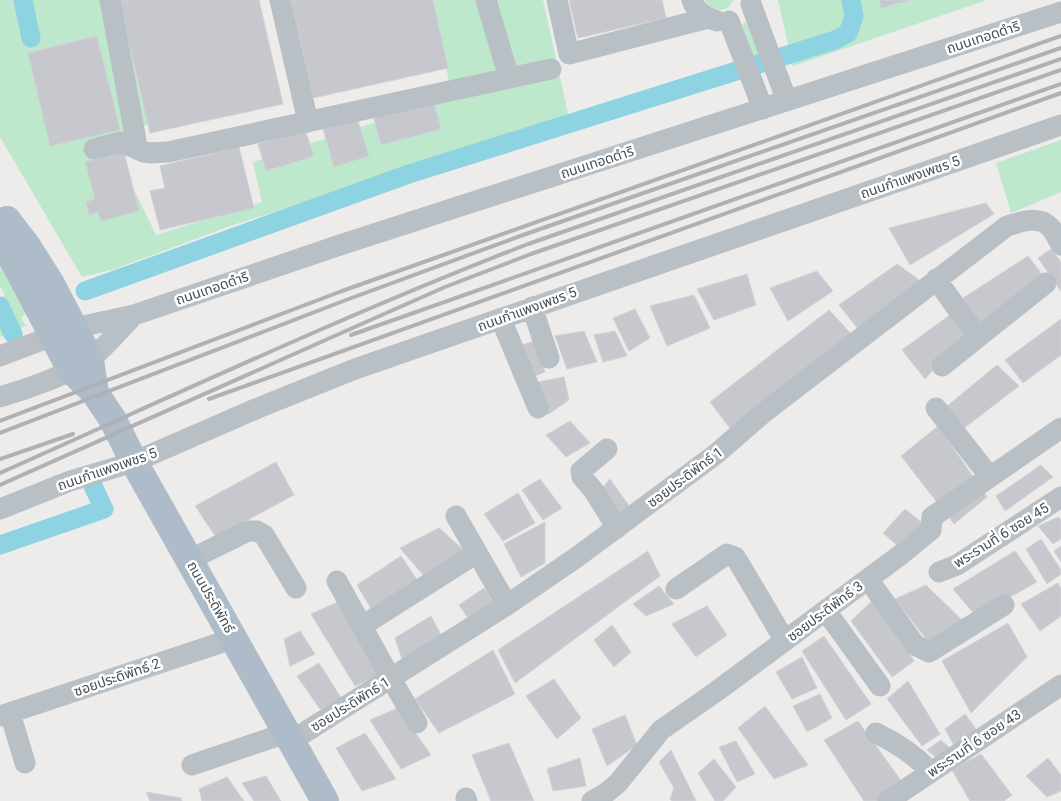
<svg xmlns="http://www.w3.org/2000/svg" width="1061" height="801" viewBox="0 0 1061 801" font-family="Roboto,'Noto Sans Thai',sans-serif">
	<style>
		.green { fill: #bde8cc }
		.lines { fill: none; stroke-linecap: round; stroke-linejoin: round }
		.canal { stroke: #8ed3e1; stroke-width: 19 }
		.building { fill: #c6c8ce; stroke: #d0d2d6 }
		.minor { stroke: #b8c0c6; stroke-width: 21 }
		.major { stroke: #adbcc8; stroke-width: 28 }
		.rail { stroke: #aeb1b5; stroke-width: 4 }
		.labels { text-anchor: middle; dominant-baseline: central; stroke-width: 5; stroke-linejoin: round; paint-order: stroke }
		.street-label { font-size: 14px; fill: #464f56; stroke: #fff }
	</style>
	<rect width="100%" height="100%" fill="#eeebeb"/>
	<path class="green" d="M0 0H131L157 122 108 136 156 235 262 202 253 162 453 97 430 0H543L569 118 230 226 115 269 82 277 0 137Z
		M705 0H734L728 8C718 12 709 10 705 0Z
		M778 0H987L793 66Z
		M746 21C753 28 760 45 758 55L753 56 742 25Z
		M1061 140V192L1011 213 996 163Z
		M0 263 27 312 21 318 26 326 0 337V301L5 294 0 286Z"/>
	<g class="lines">
		<path class="canal" d="M23 0 31 38
			M85 291 409 174 835 40 848 33 854 16 851 0
			M0 306 13 334
			M0 545 104 509 92 484"/>
	</g>
	<path class="building" d="M119 0H259L283 104 150 133Z
		M291 0H433L448 68 313 98Z
		M569 0H662L666 18 578 38Z
		M879 0H911L881 8Z
		M97 36 120 130 50 146 28 53Z
		M433 100 441 129 381 145 373 115Z
		M357 118 369 156 334 167 323 129Z
		M305 130 314 156 266 171 258 144Z
		M239 147 254 208 160 230 150 191 165 188 160 166Z
		M124 152 139 211 101 221 98 212 89 215 86 202 95 199 85 162Z
		M986 203 994 214 910 265 889 228Z
		M1051 249 1061 262V291L1038 258Z
		M1028 256 1044 277 980 324 963 298Z
		M897 264 922 282 859 330 839 305Z
		M817 271 833 291 788 321 770 288Z
		M747 274 756 305 714 320 697 289Z
		M694 295 710 328 667 346 650 306Z
		M635 309 650 338 629 351 613 318Z
		M829 310 853 336 732 431 710 402Z
		M950 315 964 336 925 379 902 350Z
		M1061 319V355L1023 383 1005 360Z
		M584 331 597 362 567 369 555 336Z
		M615 331 627 356 603 362 594 335Z
		M534 341 545 372 535 376 519 346Z
		M997 365 1019 386 959 432 946 407Z
		M564 377 569 400 547 415 538 382Z
		M570 421 590 443 566 457 546 435Z
		M938 426 987 497 954 524 901 456Z
		M276 462 294 495 216 537 195 506Z
		M1041 465 1053 477 1005 511 996 496Z
		M540 479 562 508 543 520 522 490Z
		M610 479 632 510 622 519 602 488Z
		M518 493 535 523 503 541 484 514Z
		M905 509 925 525 898 546 883 533Z
		M1059 517 1061 521V539L1053 544 1038 526Z
		M545 522V563L521 577 504 544Z
		M439 528 466 552 425 577 400 548Z
		M1041 539 1061 570V574L1047 584 1026 549Z
		M1061 546V562L1054 551Z
		M648 551 660 576 515 683 498 650Z
		M1015 551 1037 582 976 616 953 589Z
		M401 556 420 584 373 612 357 585Z
		M1058 583 1061 588V616L1040 631 1021 604Z
		M926 585 969 627 927 640 895 599Z
		M659 586 674 604 646 616 633 604Z
		M484 588 496 606 470 621 459 605Z
		M876 597 914 661 892 677 851 621Z
		M338 602 382 674 355 686 311 614Z
		M707 606 727 635 696 657 672 624Z
		M431 616 444 640 403 662 395 638Z
		M1008 623 1027 657 971 713 942 661Z
		M612 625 631 652 614 667 594 640Z
		M300 631 315 654 290 666 284 639Z
		M824 636 871 704 846 720 802 651Z
		M493 650 515 694 439 733 415 699Z
		M802 657 817 688 792 699 776 672Z
		M319 663 343 701 320 709 297 676Z
		M554 679 581 718 557 739 526 696Z
		M908 681 940 734 922 746 887 699Z
		M820 694 832 718 807 732 793 706Z
		M765 706 808 765 774 779 738 728Z
		M398 708 431 755 401 769 370 720Z
		M965 714 979 733 955 747 945 729Z
		M625 715 637 745 607 766 592 729Z
		M858 721 905 786 880 801H864L824 740Z
		M365 733 396 779 362 791 336 748Z
		M941 740 952 750 940 761 927 750Z
		M736 741 755 774 737 782 719 747Z
		M509 743 534 801H491L472 755Z
		M671 750 696 801H672L670 799 674 788 659 762Z
		M981 754 1012 795 1004 801H970L952 770Z
		M580 758 586 786 553 791 547 769Z
		M1048 758 1061 775V791L1047 797 1026 776Z
		M714 759 736 787 723 801H715L698 773Z
		M266 776 281 801H254L242 783Z
		M227 777 244 801H202L199 789Z
		M146 792 181 798 182 801H150Z"/>
	<g class="lines">
		<path class="minor" d="M110 0 136 140
			M280 0 308 122
			M486 0 509 78
			M557 0 569 54 708 18
			M692 0C696 12 706 18 717 21
			M751 4 787 101
			M729 21 763 109
			M94 149 121 142 144 152 152 153 168 152 551 69
			M936 279 977 336
			M532 307 549 358
			M501 319 538 408
			M0 356 74 328 134 315 340 245 1061 12
			M942 366 1046 283
			M0 397C24 390 71 374 90 359 106 347 120 329 134 315
			M936 408 990 477
			M607 449 581 471 582 477 594 491 617 528
			M0 509 70 481 134 462 258 408 355 369 1061 125
			M456 516 507 605
			M189 560 248 531H257L264 535 296 588
			M939 572 957 565 1061 497
			M868 579 915 645 929 652 1004 605
			M337 581 391 679 417 723
			M676 589 727 554 735 557 739 563 785 641
			M826 611 880 686
			M362 626 477 553
			M10 713 25 763
			M0 716 235 638
			M876 733C897 743 915 755 931 772
			M291 741 507 605 577 557 716 454 762 414 1007 226C1020 222 1039 215 1050 227 1054 231 1058 239 1061 245
			M192 765 286 733
			M466 798 467 801
			M592 801 606 793 618 783 661 730 717 691 903 553 931 530 932 517 1061 428
			M888 801 1061 685"/>
		<path class="major" d="M7 220 27 246 51 284 74 328 90 360 95 393
			M0 228 9 252 71 370 95 393 113 420 134 462 325 801"/>
		<path class="rail" d="M351 335 1061 84
			M209 399 1061 93
			M0 421 342 291 1061 36
			M0 433 346 300 523 235 1061 48
			M0 459 73 434
			M0 473C175 395 349 313 528 244L1061 59
			M0 485 357 326 445 287 531 254 1061 70"/>
	</g>
	<g class="labels">
		<g class="street-label">
			<text transform="translate(983 37) rotate(-18)">ถนนเทอดดำริ</text>
			<text transform="translate(597 162) rotate(-18)">ถนนเทอดดำริ</text>
			<text transform="translate(910 177) rotate(-19)">ถนนกำแพงเพชร 5</text>
			<text transform="translate(212 288) rotate(-19)">ถนนเทอดดำริ</text>
			<text transform="translate(527 309) rotate(-20)">ถนนกำแพงเพชร 5</text>
			<text transform="translate(107 469) rotate(-19)">ถนนกำแพงเพชร 5</text>
			<text transform="translate(685 477) rotate(-37)">ซอยประดิพัทธ์ 1</text>
			<text transform="translate(1001 535) rotate(-32)">พระรามที่ 6 ซอย 45</text>
			<text transform="translate(211 597) rotate(60)">ถนนประดิพัทธ์</text>
			<text transform="translate(825 611) rotate(-37)">ซอยประดิพัทธ์ 3</text>
			<text transform="translate(117 677) rotate(-19)">ซอยประดิพัทธ์ 2</text>
			<text transform="translate(350 704) rotate(-32)">ซอยประดิพัทธ์ 1</text>
			<text transform="translate(974 743) rotate(-34)">พระรามที่ 6 ซอย 43</text>
		</g>
	</g>
</svg>
